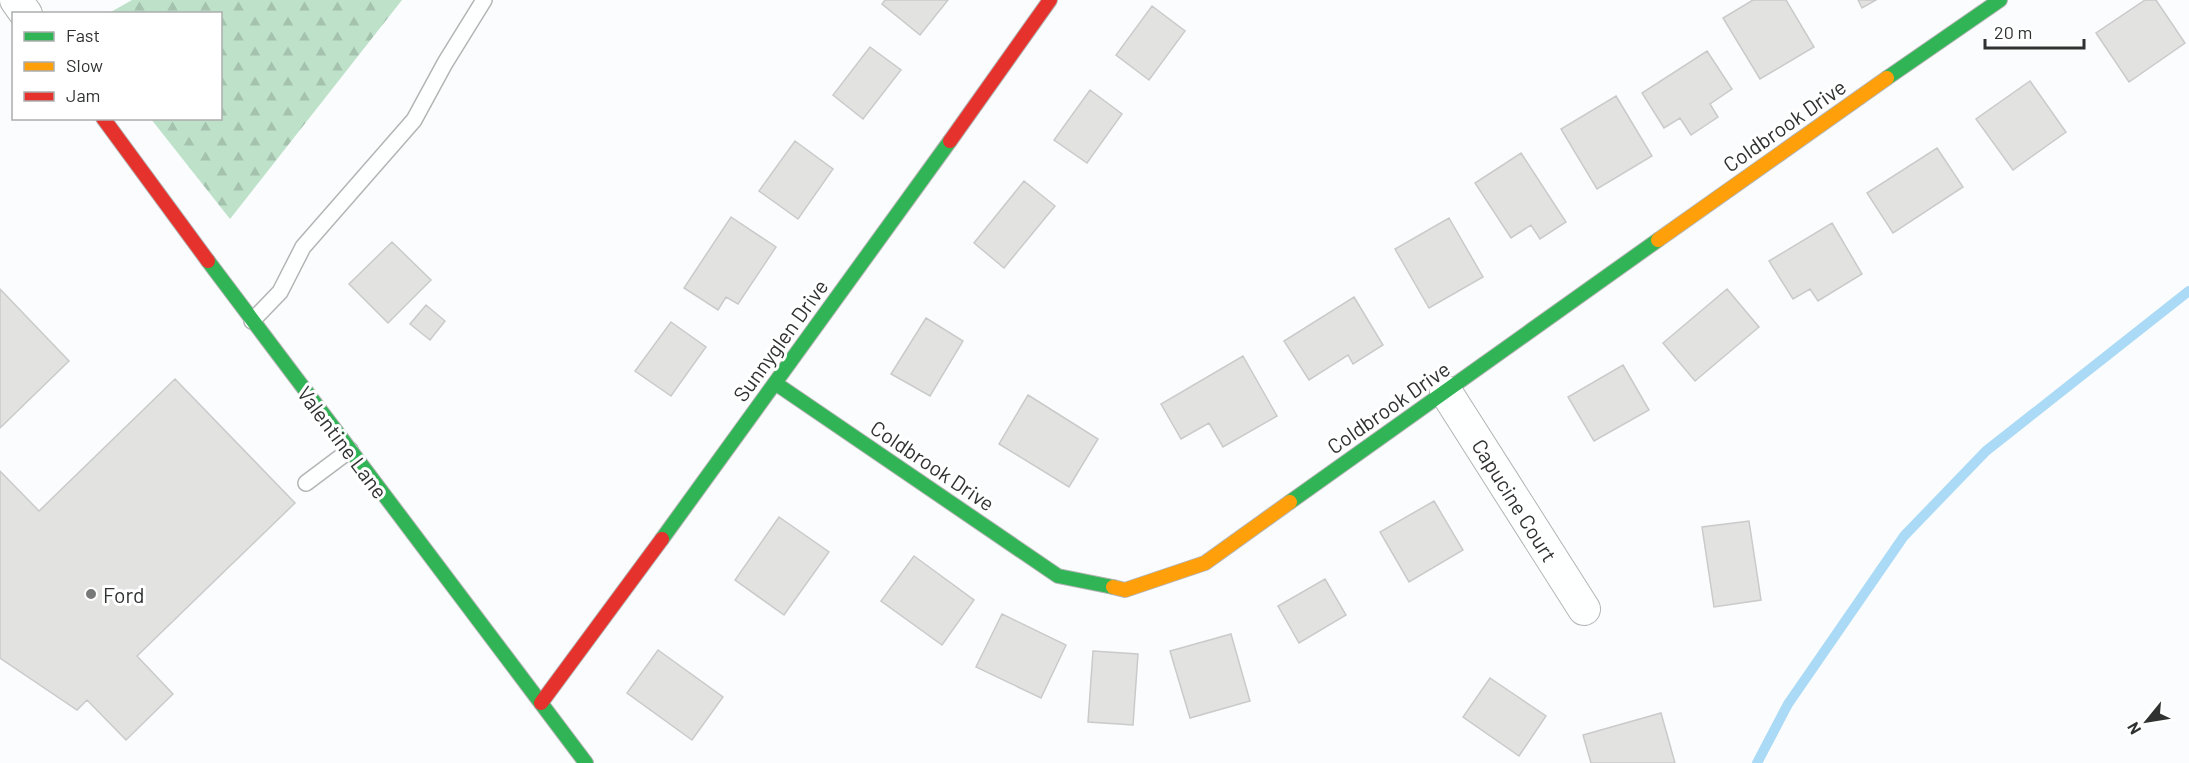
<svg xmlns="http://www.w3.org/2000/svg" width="2189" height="763" viewBox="0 0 2189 763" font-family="Barlow,sans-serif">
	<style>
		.forest { fill: url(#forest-firs) }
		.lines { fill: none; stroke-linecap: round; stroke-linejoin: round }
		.stream { stroke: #aadaf5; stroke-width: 10 }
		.building { fill: #e2e2e1; stroke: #cbcaca; stroke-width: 1.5 }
		.lane-casing { stroke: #b4b4b5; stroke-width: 18 }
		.street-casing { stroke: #b4b4b5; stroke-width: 34 }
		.fast-casing { stroke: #b4b4b5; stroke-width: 16 }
		.slow-casing { stroke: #b4b4b5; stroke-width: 16 }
		.jam-casing { stroke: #b4b4b5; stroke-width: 16 }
		.lane { stroke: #feffff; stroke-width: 15 }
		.street { stroke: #feffff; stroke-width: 32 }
		.fast { stroke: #30b455; stroke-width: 14 }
		.slow { stroke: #ff9f0a; stroke-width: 14 }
		.jam { stroke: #e5322d; stroke-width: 14 }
		.poi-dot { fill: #777878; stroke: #fff; stroke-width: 2 }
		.labels { text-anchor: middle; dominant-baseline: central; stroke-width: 6; stroke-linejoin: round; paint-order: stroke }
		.street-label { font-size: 21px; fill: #303131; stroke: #fff }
		.poi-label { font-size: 21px; fill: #303131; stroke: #fff; text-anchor: start }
	</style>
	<defs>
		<pattern id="forest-firs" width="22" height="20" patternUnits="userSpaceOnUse" patternTransform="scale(1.5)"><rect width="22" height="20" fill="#bee1ca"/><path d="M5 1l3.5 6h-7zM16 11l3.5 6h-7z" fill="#a4c2ae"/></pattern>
	</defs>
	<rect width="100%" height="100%" fill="#fbfcfd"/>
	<path class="forest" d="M132 0H402L230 219 151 119 220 118V14L109 13Z"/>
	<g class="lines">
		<path class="stream" d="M1757 763 1788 704 1904 536 1986 451 2189 291"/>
	</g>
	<path class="building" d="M885 0H948L920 35 882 4Z
		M1753 0H1786L1814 47 1760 79 1723 18Z
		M1858 0H1876L1862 8Z
		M2145 0H2156L2185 43 2129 82 2096 33Z
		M1152 6 1185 31 1149 80 1116 55Z
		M870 47 901 70 863 119 833 95Z
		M1707 51 1732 89 1710 104 1718 117 1691 135 1680 118 1664 128 1642 93Z
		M2030 81 2066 132 2013 170 1976 119Z
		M1090 90 1122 114 1087 163 1054 140Z
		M1616 96 1652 156 1597 189 1561 129Z
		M795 141 833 169 798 219 759 191Z
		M1937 148 1963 187 1893 233 1867 193Z
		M1521 153 1566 222 1540 239 1531 225 1511 238 1475 183Z
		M1024 181 1055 206 1004 268 974 243Z
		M731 217 776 247 738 304 726 297 718 310 684 288Z
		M1449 218 1483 277 1429 308 1395 249Z
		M1832 223 1862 274 1818 301 1810 289 1793 299 1769 261Z
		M392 242 431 280 388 323 349 284Z
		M0 289 69 361 0 428Z
		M1727 289 1759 327 1695 381 1663 343Z
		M1354 297 1383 345 1353 364 1348 355 1309 380 1284 341Z
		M426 305 445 321 430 340 410 324Z
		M926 318 963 341 930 396 891 374Z
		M671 322 706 347 671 396 635 371Z
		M1243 356 1277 416 1223 447 1209 423 1181 439 1161 404Z
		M1623 365 1649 410 1594 441 1568 397Z
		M175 379 295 503 137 656 173 694 126 740 87 700 77 710 0 658V471L39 511Z
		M1028 395 1098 439 1069 487 999 444Z
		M1434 501 1463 550 1409 582 1380 532Z
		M779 517 829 552 784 615 735 580Z
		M1749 521 1761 600 1714 607 1702 527Z
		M914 556 974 600 942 645 881 601Z
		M1325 579 1346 615 1299 643 1278 606Z
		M1002 614 1066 645 1041 698 976 667Z
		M1231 634 1250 701 1190 718 1170 651Z
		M658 650 723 697 692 740 627 693Z
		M1093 651 1138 654 1133 725 1088 722Z
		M1490 678 1546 716 1519 756 1463 717Z
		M1661 713 1675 763H1591L1583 735Z"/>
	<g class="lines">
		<defs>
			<path id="lane" d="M252 321 280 292 303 247 414 120 445 63 484 0
				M306 483 350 450"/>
			<path id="street" d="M16 0 26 14
				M1446 392 1584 609"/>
			<path id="fast" d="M1887 78 2000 0
				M208 261 586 763
				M775 383 1058 576 1113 587
				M1290 502 1658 240
				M662 539 950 141"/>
			<path id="slow" d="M1658 240 1887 78
				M1113 587 1125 590 1205 563 1290 502"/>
			<path id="jam" d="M103 118 208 261
				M950 141 1050 0
				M541 703 662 539"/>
		</defs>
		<use href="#lane" class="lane-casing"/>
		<use href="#street" class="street-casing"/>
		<use href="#fast" class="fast-casing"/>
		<use href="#slow" class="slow-casing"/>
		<use href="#jam" class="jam-casing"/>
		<use href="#lane" class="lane"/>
		<use href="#street" class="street"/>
		<use href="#fast" class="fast"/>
		<use href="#slow" class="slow"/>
		<use href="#jam" class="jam"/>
	</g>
	<circle class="poi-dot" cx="91" cy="594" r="6"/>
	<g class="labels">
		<g class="street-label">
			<text transform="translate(1784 125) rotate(-35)">Coldbrook Drive</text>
			<text transform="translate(780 340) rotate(-54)">Sunnyglen Drive</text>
			<text transform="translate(1388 407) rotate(-35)">Coldbrook Drive</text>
			<text transform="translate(343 442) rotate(53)">Valentine Lane</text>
			<text transform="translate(933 465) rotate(34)">Coldbrook Drive</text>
			<text transform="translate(1515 500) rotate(58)">Capucine Court</text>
		</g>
		<g class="poi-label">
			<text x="103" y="594">Ford</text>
		</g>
	</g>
	<rect x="12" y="12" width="210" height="108" fill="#ffffff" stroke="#acadad" stroke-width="1.5"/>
	<rect x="24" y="32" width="30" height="9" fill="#30b455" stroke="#acadad" stroke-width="1.5"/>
	<text x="66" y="42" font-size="18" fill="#303131">Fast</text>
	<rect x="24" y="62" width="30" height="9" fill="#ff9f0a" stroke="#acadad" stroke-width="1.5"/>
	<text x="66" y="72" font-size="18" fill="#303131">Slow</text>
	<rect x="24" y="92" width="30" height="9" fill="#e5322d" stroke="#acadad" stroke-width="1.5"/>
	<text x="66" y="102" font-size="18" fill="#303131">Jam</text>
	<g transform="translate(2147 721) rotate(240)" stroke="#ffffff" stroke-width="4.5" paint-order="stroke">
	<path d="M0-4.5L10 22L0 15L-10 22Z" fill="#303131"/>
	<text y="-9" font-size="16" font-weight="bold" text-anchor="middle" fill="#303131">N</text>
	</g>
	<path d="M1985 39v9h99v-9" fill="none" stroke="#303131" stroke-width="3"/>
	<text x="1994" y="39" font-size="18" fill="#303131" stroke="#ffffff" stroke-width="4.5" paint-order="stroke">20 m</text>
</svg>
